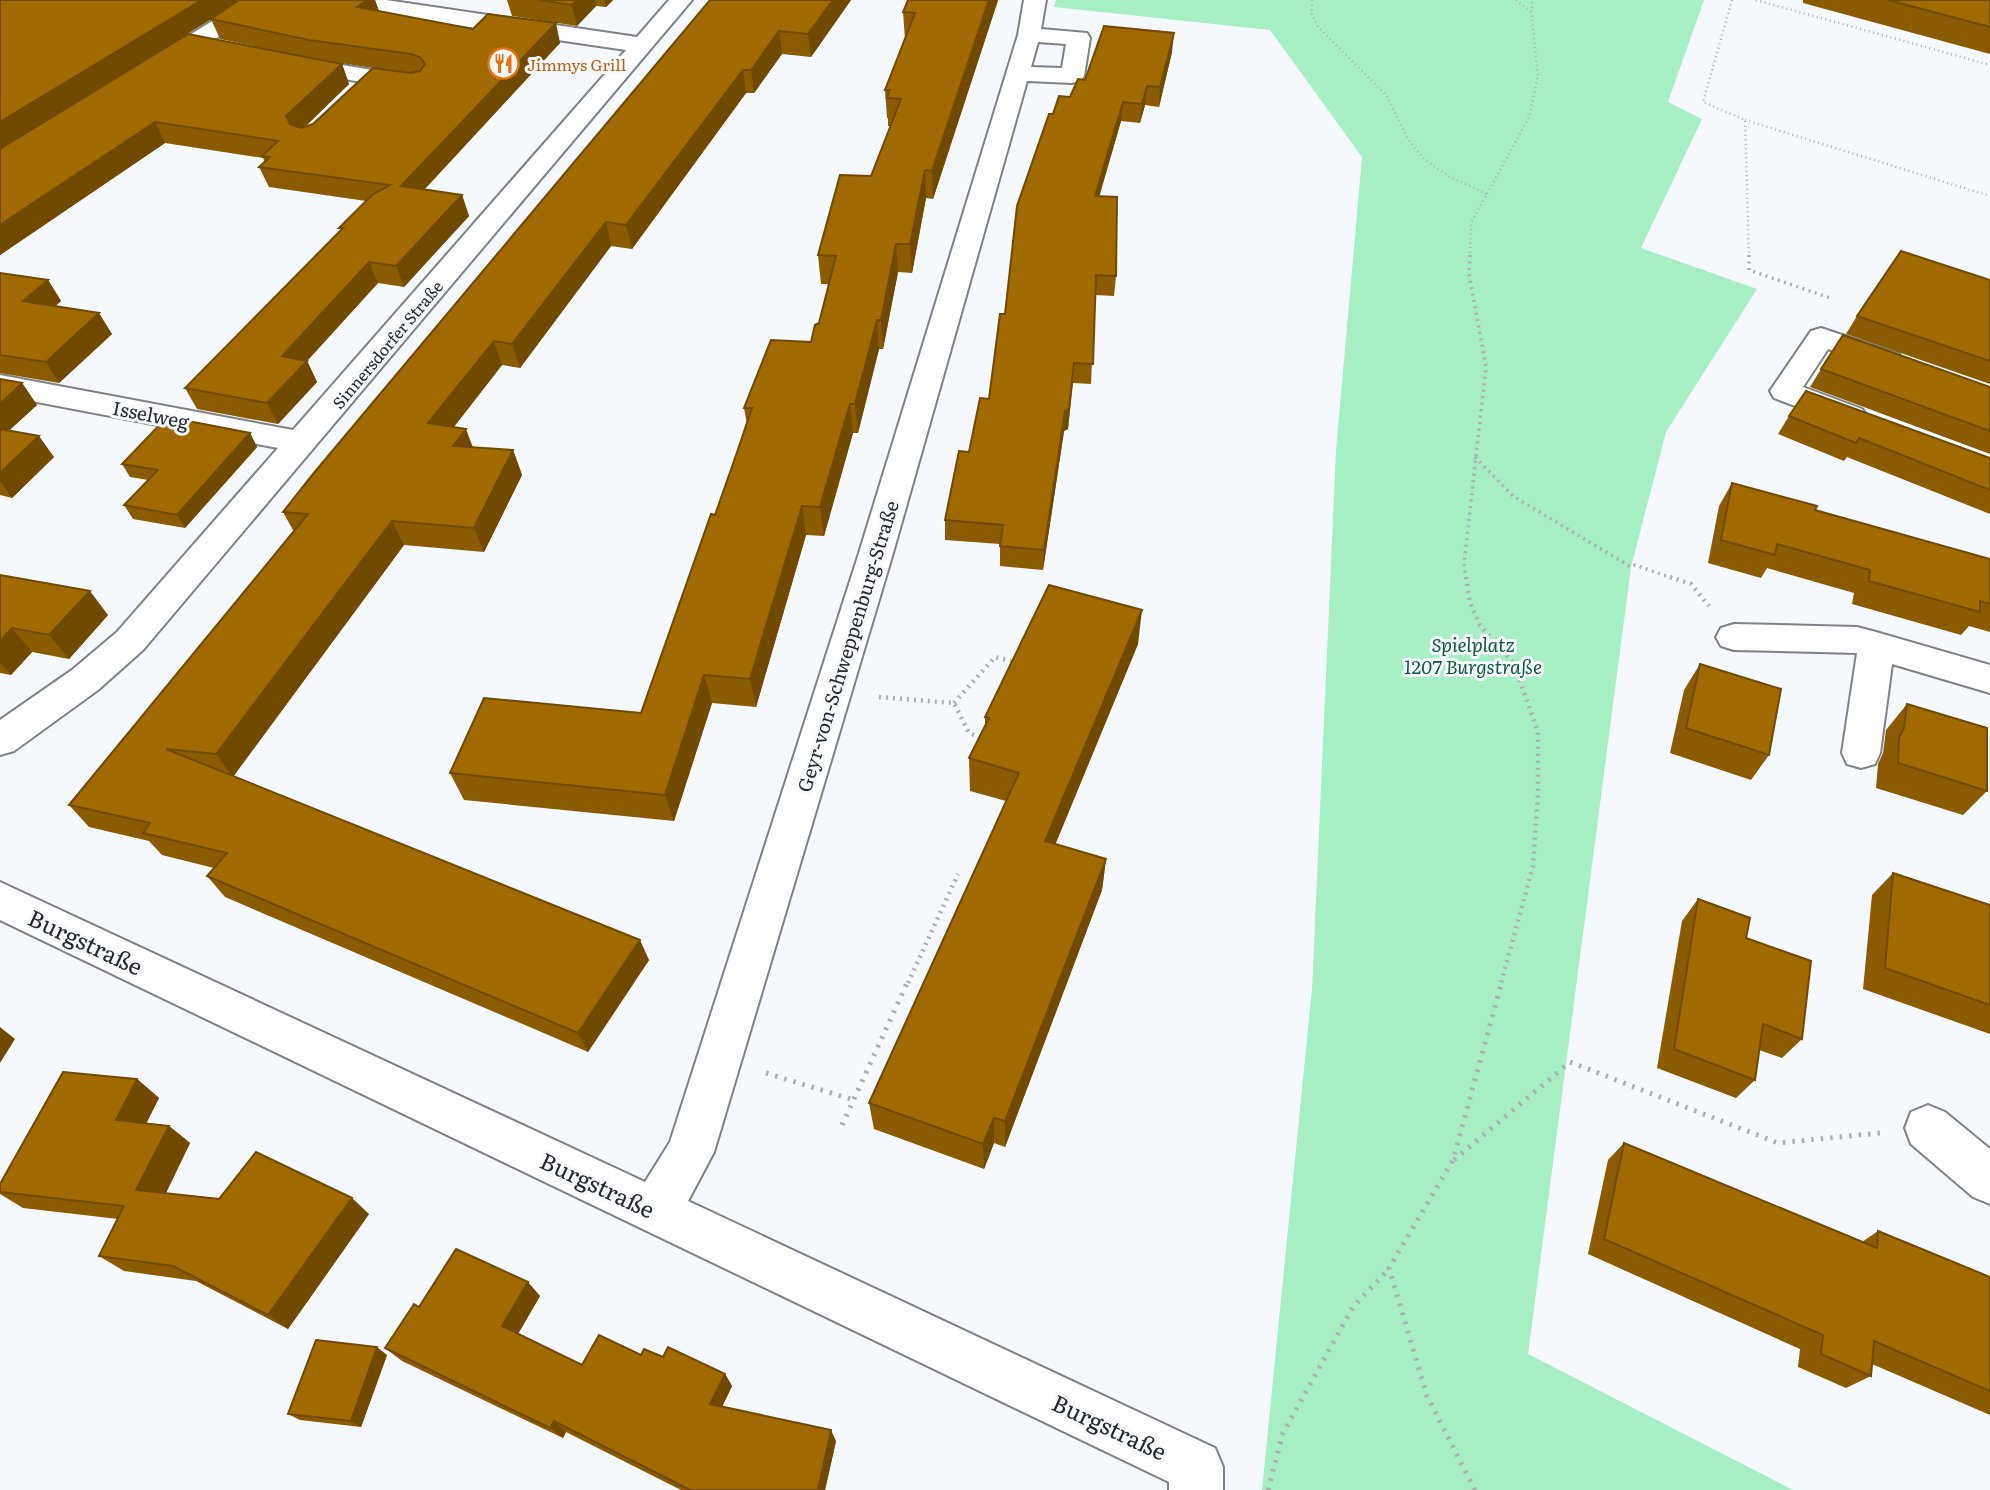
<svg xmlns="http://www.w3.org/2000/svg" width="1990" height="1490" viewBox="0 0 1990 1490" font-family="Literata,serif">
	<style>
		.green { fill: #a6eec4 }
		.lines { fill: none; stroke-linecap: round; stroke-linejoin: round }
		.minor-casing { stroke: #7e8185; stroke-width: 4 }
		.path-far3 { stroke: #abaeb2; stroke-width: 2.5; stroke-dasharray: 1 3.5; stroke-linecap: butt }
		.path-far2 { stroke: #abaeb2; stroke-width: 3.5; stroke-dasharray: 2 4.5; stroke-linecap: butt }
		.path-far1 { stroke: #abaeb2; stroke-width: 4.5; stroke-dasharray: 2 5; stroke-linecap: butt }
		.path { stroke: #abaeb2; stroke-width: 5; stroke-dasharray: 2.5 7; stroke-linecap: butt }
		.minor { fill: #fff; fill-rule: evenodd }
		.wall { fill: #8a5b00; fill-rule: evenodd }
		.shaded-wall { fill: #714a00 }
		.building { fill: #a16a00; stroke: #714a00; stroke-width: 2 }
		.labels { text-anchor: middle; dominant-baseline: central; stroke-width: 6; stroke-linejoin: round; paint-order: stroke }
		.far-food-label { font-size: 16px; fill: #c56008; stroke: #f5f9fe; text-anchor: start }
		.far-street-label { font-size: 16px; fill: #27282a; stroke: #f5f9fe }
		.street-label { font-size: 19px; fill: #27282a; stroke: #f5f9fe }
		.park-label { font-size: 19px; font-style: italic; fill: #0e5b39; stroke: #f5f9fe }
		.near-street-label { font-size: 23px; fill: #27282a; stroke: #f5f9fe }
	</style>
	<rect width="100%" height="100%" fill="#f5f9fe"/>
	<path class="green" d="M1056 0H1704L1668 102 1702 119 1641 248 1757 289 1666 432 1631 567 1528 1354 1793 1490H1262L1312 989 1336 451 1362 157 1270 30 1054 7Z"/>
	<g class="lines">
		<defs>
			<path id="minor" d="M246 0H272L269 5 167 69H151L147 64 151 59Z
				M339 0H386L637 37 669 0H692L143 650 98 690 14 751 0 755V720L72 670 117 632 278 448 0 395V375L293 430 626 50 414 19 342 5Z
				M1024 0H1046L1041 29 1087 33 1090 38 1084 76 1080 81 1072 83 1027 81 893 553 714 1152 688 1201 1215 1448 1223 1467V1490H1169V1482L0 920V882L645 1182 670 1142 859 553 1018 35ZM1038 42 1066 44 1062 68 1031 67Z
				M294 57 414 77 422 79 426 84 422 89 414 91 286 69 282 64 286 59Z
				M1821 328 1899 354 1903 361 1899 368 1888 370 1828 349 1803 387 1862 409 1867 416 1862 423 1851 426 1840 423 1774 398 1770 391 1811 331Z
				M1734 624 1857 627 1876 632 1990 665V693L1892 664 1880 753 1875 764 1861 768 1847 764 1842 753 1857 653 1734 650 1721 646 1716 637 1721 628Z
				M1928 1105 1945 1112 1990 1149V1204L1973 1197 1911 1144 1905 1128 1911 1112Z"/>
		</defs>
		<use href="#minor" class="minor-casing"/>
		<path class="path-far3" d="M1312 0V14L1318 27 1386 95 1408 139 1424 159 1450 177 1487 194
			M1516 0 1531 12
			M1732 0 1703 102 1745 120 1749 257
			M1756 0 1990 65
			M1745 120 1990 196
			M1470 257 1471 223 1529 117 1538 76 1531 12 1533 0"/>
		<path class="path-far2" d="M1749 255V270L1833 299
			M1475 457 1513 496 1631 567 1635 565 1675 579
			M1466 579 1464 564 1486 367 1469 274 1470 255"/>
		<path class="path-far1" d="M1466 577 1470 603 1480 625 1514 664 1538 732V794L1533 866 1501 983
			M1670 577 1691 584 1709 606
			M879 697 954 703 969 733 981 738
			M954 703 995 657 1011 661
			M908 983 958 874"/>
		<path class="path" d="M766 1073 854 1100
			M842 1125 908 981
			M1454 1160 1570 1062 1778 1143 1880 1133
			M1268 1490 1283 1433 1353 1307 1389 1269
			M1475 1490 1427 1396 1389 1268 1453 1160 1502 981"/>
		<use href="#minor" class="minor"/>
	</g>
	<path class="wall" d="M0 0H375L379 11 473 29 560 43 424 190 462 195 469 216 404 287 378 283 307 361 317 382 278 424 197 409 185 388 341 231 339 228 366 201 269 187 259 167 265 162 263 158 165 143 0 255ZM211 19 220 39 282 52 120 75ZM334 62 373 68 313 124 305 127 349 84 342 64Z
		M507 0H613L606 7 596 6 577 26 512 16Z
		M710 0H851L811 57 782 54 754 93H746L632 249 611 246 520 368 502 365 454 427 473 447 513 450 522 475 484 552 404 545 233 776 649 960 588 1052 225 897 207 876 214 868 162 855 149 841 89 827 69 805 294 532 283 512Z
		M908 0H998L933 199 926 198 912 273 898 272 883 349H879L858 433H853L824 536 806 535 756 707 712 703 674 821 464 800 450 773 641 713 715 515 747 424 744 408 811 342 819 323 829 284H821L818 255 871 176 891 126H888V118H887L885 90 905 39 903 12Z
		M1803 0H1990V54L1803 3Z
		M1172 52 1159 107 1145 105 1140 123 1121 121 1099 196 1116 276 1114 296 1095 295 1091 384 1073 383 1068 429 1064 431 1043 570 1000 566V544L945 540V520L989 399 1005 314 1053 114 1085 80Z
		M0 273 48 280 61 301 55 306 112 334 59 383 0 373Z
		M1990 280V384L1846 334 1857 316Z
		M1821 369 1990 387V454L1810 387Z
		M0 379 22 383 37 405 9 430 54 457 12 498 0 495Z
		M1789 416 1990 458V514L1847 457 1844 461 1778 434Z
		M250 433 257 447 185 528 133 519 124 505 148 480 130 477 122 464Z
		M1732 483 1815 510 1990 559V632L1969 626 1961 635 1852 604 1854 593 1767 568 1761 578 1708 563 1719 506Z
		M0 575 108 615 69 659 32 652 11 675 0 673Z
		M1138 644 1055 844 1106 859 1102 890 1005 1147 994 1143 984 1169 874 1129 869 1103 1006 801 970 791 969 758 985 726V717Z
		M1700 664 1769 755 1751 780 1670 753 1684 690Z
		M1907 704 1987 791 1963 815 1876 788 1878 764 1883 753 1886 730Z
		M1893 873 1990 905V1034L1863 989 1872 895Z
		M1698 899 1746 938 1802 1039 1782 1058 1759 1050 1755 1080 1736 1098 1657 1068 1682 921Z
		M137 1079 159 1098 146 1123 169 1126 190 1143 166 1193 369 1214 288 1329 196 1281 124 1271 99 1256 118 1219 23 1208 0 1194V1184Z
		M1624 1143 1862 1242 1878 1231 1990 1277V1415L1872 1364 1871 1376 1846 1388 1798 1367 1800 1349 1588 1254 1608 1160Z
		M540 1296 518 1334 582 1365 641 1355 663 1357 725 1374 732 1386 722 1407 836 1441 825 1490H681L566 1432 563 1438 402 1361 385 1348 419 1307Z
		M387 1355 361 1427 300 1420 288 1414Z"/>
	<path class="shaded-wall" d="M202 0H242L0 150V122Z
		M367 0H375L380 15 357 7Z
		M577 0H595L596 6 577 26 572 5Z
		M605 0H613L606 7Z
		M833 0H851L811 57 808 34Z
		M989 0H998L933 199 932 171Z
		M556 23 560 43 408 207 401 186Z
		M779 31 782 54 754 93 751 70Z
		M1174 33 1172 52 1159 107 1160 87Z
		M342 64 349 84 295 136 286 116Z
		M743 70 746 93 632 249 626 225Z
		M1147 86 1145 105 1140 123 1142 104Z
		M1123 102 1121 121 1094 215 1095 196Z
		M155 122 165 143 0 255V225Z
		M925 170 926 198 912 273 910 244Z
		M462 195 469 216 404 287 396 266Z
		M606 222 611 246 520 368 512 344Z
		M896 244 898 272 883 349 881 320Z
		M369 262 378 283 307 361 317 382 278 424 267 403 282 356Z
		M48 280 61 301 37 322 23 301Z
		M99 313 112 334 59 383 46 362Z
		M877 320 879 349 858 433 855 404Z
		M494 341 502 365 438 447 428 423Z
		M1074 363 1068 429 1064 431 1043 570 1044 550 1065 411Z
		M22 383 37 405 0 439V404Z
		M850 404 853 433 824 536 820 507Z
		M466 429 475 453 453 446Z
		M250 433 257 447 185 528 177 515Z
		M39 436 54 457 12 498 0 481V473Z
		M513 450 522 475 484 552 474 528Z
		M802 506 806 535 756 707 750 679Z
		M392 521 404 545 233 777 216 754Z
		M90 591 108 615 69 659 49 635Z
		M1142 610 1138 644 1044 872 1045 841Z
		M12 628 32 652 11 675 0 663V641Z
		M704 675 712 703 674 821 665 795Z
		M1106 859 1102 890 1005 1147V1121Z
		M640 940 649 960 588 1052 578 1033Z
		M0 1027 15 1039 0 1063Z
		M137 1079 159 1098 139 1138 116 1120Z
		M994 1118V1143L984 1169 983 1144Z
		M169 1126 190 1143 159 1207 136 1190Z
		M352 1198 369 1214 288 1329 268 1315Z
		M528 1282 540 1296 515 1339 502 1326Z
		M377 1347 387 1355 361 1427 351 1421Z
		M725 1374 732 1386 718 1415 710 1404Z
		M554 1421 566 1432 563 1438 550 1428Z
		M831 1430 836 1441 825 1490H818Z"/>
	<path class="building" d="M0 0H202L0 122Z
		M239 0H367L357 7 473 29 488 14 556 23 401 186 462 195 396 266 369 262 282 356 307 361 267 403 185 388 343 228H339L372 195 390 185 259 167 270 157 262 156 278 141 155 122 0 225V149L188 34 342 64 286 116 290 124 301 128 313 124 373 68 411 73 420 71 425 64 420 57 411 54 309 40 211 19Z
		M539 0H577L572 5Z
		M710 0H833L808 34 779 31 751 70H743L626 225 606 222 512 344 494 341 428 423 466 429 453 446 513 450 474 528 392 521 216 754 166 749 640 940 578 1033 207 876 227 853 143 833 150 823 69 805 308 514 283 512 313 474Z
		M908 0H989L932 171 925 170 910 244H896L881 320H877L855 404H850L820 507 802 506 750 679 704 675 665 795 450 773 484 698 641 713 711 514 715 515 734 461 752 408H744L771 340 811 342 815 325 819 323 836 256 818 255 840 175 871 176 901 99 887 98 890 90H885L915 13 903 12Z
		M1888 0H1990V27Z
		M1104 26 1174 33 1160 87 1147 86 1142 104 1123 102 1095 196 1117 197 1116 276 1096 275 1093 364 1074 363 1069 409 1065 411 1044 550 1000 546 1003 525 945 520 959 451 969 452 980 398 989 399 1000 314H1005L1017 206 1049 114H1053L1059 96 1070 97 1078 79 1085 80Z
		M1901 251 1990 280V361L1857 316Z
		M0 273 48 280 23 301 99 313 46 362 0 355Z
		M1843 335 1990 387V431L1821 369Z
		M0 379 22 383 0 404Z
		M1806 391 1990 458V490L1859 438 1856 443 1789 416Z
		M167 417 250 433 177 515 124 505 158 470 122 464Z
		M0 429 39 436 0 473Z
		M1732 483 1817 506 1815 510 1990 559V604L1980 601V612L1869 581 1870 570 1777 544 1775 555 1721 540Z
		M0 575 90 591 49 635 12 628 0 641Z
		M1049 585 1142 610 1045 841 1106 859 1005 1121 994 1118 983 1144 869 1103 1019 773 969 758 989 718 985 717Z
		M1700 664 1781 689 1769 755 1686 728Z
		M1907 704 1987 728V791L1898 763 1899 738 1904 728Z
		M1893 873 1990 905V1005L1885 968Z
		M1698 899 1750 918 1746 938 1811 961 1802 1039 1763 1024 1755 1080 1674 1049Z
		M63 1072 137 1079 116 1120 169 1126 136 1190 219 1199 256 1152 352 1198 268 1315 173 1266 99 1256 124 1206 0 1192V1184Z
		M1624 1143 1877 1248 1878 1231 1990 1277V1391L1874 1341 1871 1376 1821 1354 1823 1335 1604 1239Z
		M456 1249 528 1282 502 1326 582 1365 599 1335 641 1355 644 1349 663 1357 668 1347 725 1374 710 1404 831 1430 818 1490H690L554 1421 550 1428 385 1348 414 1304 419 1307Z
		M316 1340 377 1347 351 1421 288 1414Z"/>
	<defs>
		<symbol id="restaurant-ring" viewBox="-11 -11 22 22"><circle r="9.5" fill="#f5f9fe" stroke="#e8710a" stroke-width="1.5"/><path d="M-5-6h1v4h1v-4h1v4h1v-4h1v5L-1.5 .5V6h-2V.5L-5-1ZM5-6V6H3V1.5H1.5Q1.5-4 5-6Z" fill="#e8710a"/></symbol>
	</defs>
	<g fill-rule="evenodd">
		<use href="#restaurant-ring" x="486" y="46" width="35" height="35"/>
	</g>
	<g class="labels">
		<g class="far-food-label">
			<text x="527" y="64">Jimmys Grill</text>
		</g>
		<g class="far-street-label">
			<text transform="translate(387 344) rotate(-50)">Sinnersdorfer Straße</text>
		</g>
		<g class="street-label">
			<text transform="translate(151 414) rotate(11)">Isselweg</text>
			<text transform="translate(847 646) rotate(-73)">Geyr-von-Schweppenburg-Straße</text>
		</g>
		<g class="park-label">
			<text x="1473" y="644">Spielplatz<tspan x="1473" dy="22">1207 Burgstraße</tspan></text>
		</g>
		<g class="near-street-label">
			<text transform="translate(86 941) rotate(25)">Burgstraße</text>
			<text transform="translate(598 1184) rotate(25)">Burgstraße</text>
			<text transform="translate(1110 1426) rotate(25)">Burgstraße</text>
		</g>
	</g>
</svg>
